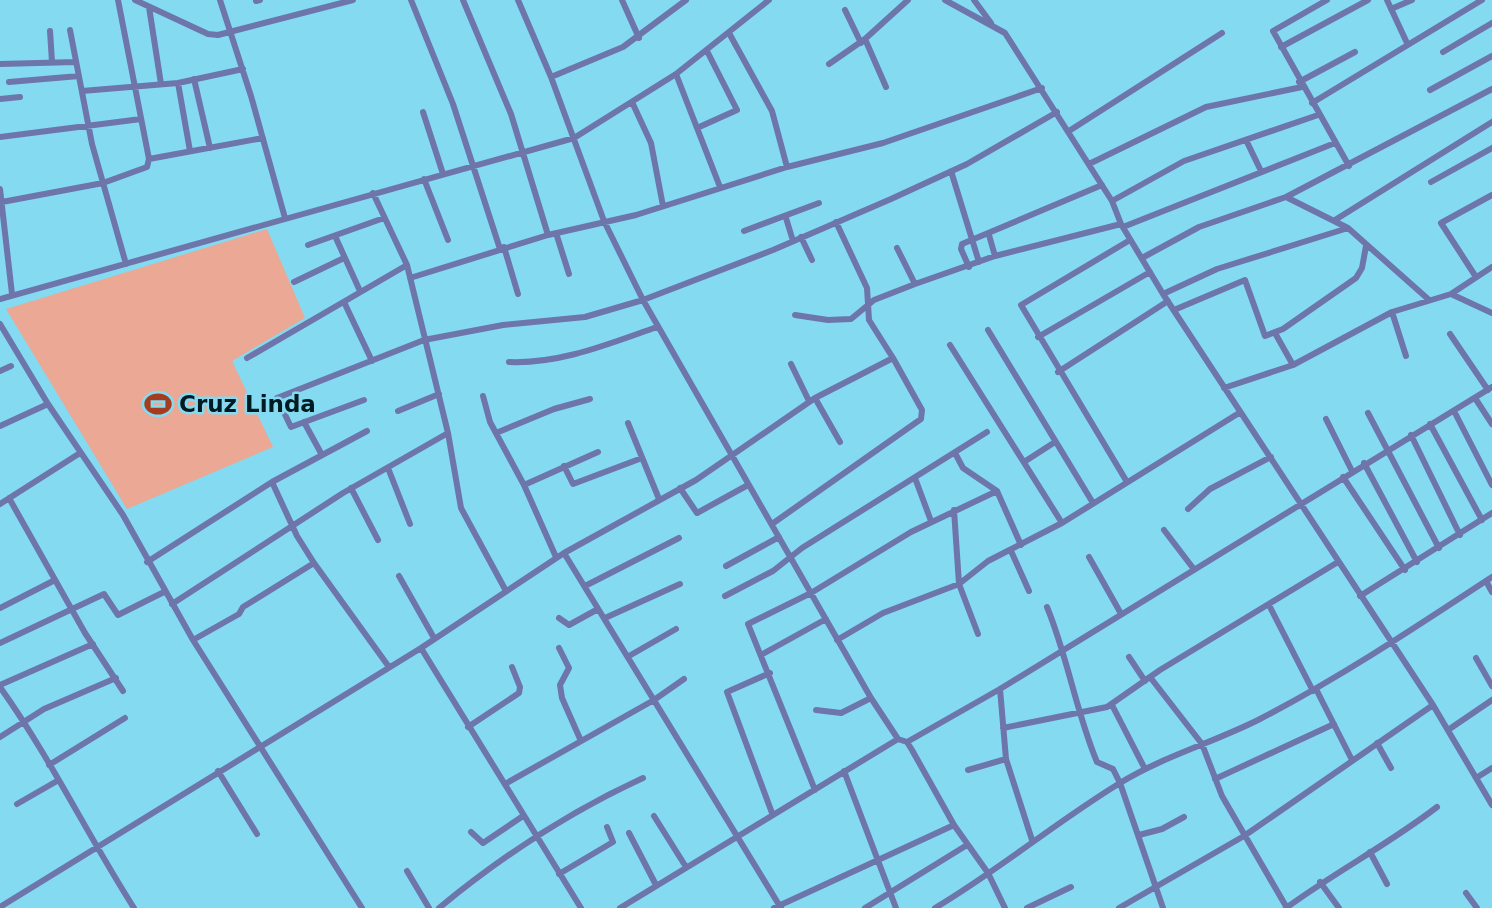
<svg xmlns="http://www.w3.org/2000/svg" width="1492" height="908" viewBox="0 0 1492 908" font-family="'DejaVu Sans',sans-serif">
	<style>
		.green { fill: #eba894 }
		.lines { fill: none; stroke-linecap: round; stroke-linejoin: round }
		.minor { stroke: #6d75ab; stroke-width: 6 }
		.labels { text-anchor: middle; dominant-baseline: central; stroke-width: 5; stroke-linejoin: round; paint-order: stroke }
		.poi-label { font-size: 23px; font-weight: bold; fill: #001a21; stroke: #84daf1; text-anchor: start }
	</style>
	<rect width="100%" height="100%" fill="#84daf1"/>
	<path class="green" d="M267 229 305 318 232 361 273 447 127 509 6 309Z"/>
	<g class="lines">
		<path class="minor" d="M135 0 208 34 218 35 353 0
			M220 0 251 96 285 218
			M411 0 453 104 500 249
			M463 0 511 114 548 235
			M518 0 551 77 604 221 643 300 871 698 898 739 907 742 912 750 954 825 988 873 1005 908
			M622 0 639 38
			M945 0 1005 33 1112 201 1121 224 1163 294 1433 705 1492 805
			M974 0 991 23
			M1327 0 1273 31 1349 166
			M1387 0 1407 43
			M256 1 260 0
			M149 7 161 84
			M1391 9 1412 0
			M845 10 861 43
			M70 30 92 144 126 264
			M50 31 52 62
			M729 33 772 111 787 167
			M865 39 886 87
			M1281 47 1368 0
			M1443 52 1492 23
			M0 64 76 62
			M829 64 865 39 908 0
			M676 74 720 187
			M551 77 623 47 686 0
			M194 79 210 148
			M9 82 79 76
			M1299 82 1355 52
			M178 83 190 151
			M1430 90 1492 56
			M82 91 178 83 243 69
			M0 99 20 97
			M632 102 651 143 663 206
			M1312 103 1482 0
			M423 112 443 174
			M697 128 737 110 707 51
			M1069 131 1222 33
			M0 137 141 119
			M1246 140 1261 171
			M149 159 263 138
			M1089 164 1206 107 1302 87
			M951 171 979 262
			M424 179 448 240
			M1431 182 1492 148
			M0 189 12 294
			M373 193 407 265 448 433 461 508 506 591
			M1286 197 1492 89
			M1112 201 1184 161 1318 115
			M2 202 103 183 147 167 149 159 118 0
			M786 218 793 241
			M1335 220 1492 122
			M836 222 867 288 869 320 893 358
			M1123 227 1335 143
			M744 231 819 203
			M556 233 569 274
			M989 235 995 256
			M335 236 360 291
			M801 237 812 260
			M308 245 384 218
			M504 247 518 294
			M897 248 915 284
			M1142 258 1199 227 1286 197 1348 228 1428 299
			M969 267 961 249 962 244 1102 185
			M1476 277 1441 223 1492 195
			M410 278 548 235 636 215 787 167 883 143 1042 88
			M294 282 344 258
			M1163 294 1217 269 1348 228
			M1451 294 1492 313
			M0 299 574 138 676 74 769 0
			M344 302 372 361
			M1174 310 1245 280 1265 336 1283 329 1356 278 1362 268 1366 246
			M1392 312 1406 356
			M795 315 828 320 851 319 874 300 915 284 995 256 1121 224
			M0 324 48 404 123 515 193 640 362 908
			M988 330 1093 503
			M1275 333 1293 365
			M1450 334 1488 390
			M1038 337 1150 272
			M950 345 1062 523
			M247 358 407 265
			M509 362C561 364 608 344 657 327
			M791 364 809 401
			M0 371 11 366
			M1058 372 1168 301
			M1224 388 1293 365 1392 312 1451 294 1492 267
			M483 396 490 422 524 485 556 557
			M815 398 840 442
			M1475 398 1492 424
			M364 400 291 427 277 398 424 340 503 325 585 317 643 300 773 250 891 199 967 164 1057 112
			M398 411 439 394
			M1454 411 1492 485
			M1368 413 1439 548
			M1326 419 1352 471
			M304 422 322 455
			M628 423 659 499
			M1430 424 1482 520
			M0 426 48 404
			M496 433 554 409 590 399
			M1411 435 1460 535
			M955 453 963 468 997 491
			M1024 462 1055 442
			M1364 463 1417 562
			M564 466 573 484 642 458
			M388 468 410 524
			M1343 477 1405 570
			M915 478 931 521
			M272 482 297 536 314 563 389 667
			M1127 482 1021 305 1130 240
			M524 485 598 452
			M351 488 378 540
			M680 488 697 513 748 485
			M9 498 85 633 123 691
			M0 504 80 453
			M1188 509 1210 489 1271 457
			M954 510 959 584 978 634
			M1164 530 1193 568
			M1011 551 1029 591
			M564 553 781 908
			M1089 557 1120 612
			M147 562 272 482 367 431
			M726 566 779 537
			M399 576 434 638
			M1486 581 1492 592
			M585 586 679 538
			M725 596 773 571 802 548 987 432
			M1360 596 1492 513
			M172 604 343 493 448 433
			M1269 605 1313 691
			M1047 607C1068 658 1076 712 1097 762L1113 769 1120 783 1163 908
			M0 608 55 580
			M559 618 569 625 598 609
			M605 618 680 584
			M193 640 239 614 243 607 314 563
			M837 640 883 613 959 584 988 561 1062 523 1239 413
			M0 643 104 594 118 615 164 592
			M421 648 581 908
			M559 648 569 668 560 685 562 698 581 741
			M761 655 826 619
			M629 656 676 629
			M1129 657 1145 681
			M1476 658 1492 686
			M770 673 727 692 772 813
			M1150 677 1202 744 1222 796 1287 908
			M0 685 93 644
			M0 687C50 757 88 836 134 908
			M1000 689 1006 759 1032 840
			M1316 689 1352 760
			M1112 705 1145 769
			M816 710 841 713 871 698
			M468 727 519 693 520 687 512 667
			M1003 728 1107 707 1160 670 1338 562
			M1448 730 1492 700
			M0 737 44 709 116 678
			M907 742 1000 689 1492 387
			M1377 743 1391 768
			M49 765 125 718
			M968 770 1006 759
			M218 771 257 834
			M844 771 896 908
			M1476 778 1492 768
			M1215 779 1334 724
			M505 784 654 700 684 679
			M815 790 748 624 811 593 911 532 997 491 1021 545
			M17 804 57 781
			M654 816 686 867
			M471 832 483 843 523 816
			M629 833 656 885
			M1139 835 1162 829 1184 817
			M1370 852 1387 884
			M407 871 429 908
			M559 874 613 842 607 827
			M1320 882 1339 908
			M1466 893 1477 908
			M0 907 421 648 564 553 696 480 815 398 893 358 922 410 921 419 772 524
			M439 908C502 856 569 812 643 778
			M620 908 898 739
			M774 908 954 825
			M865 908 967 845
			M935 908C999 870 1056 822 1120 783 1164 756 1215 742 1260 719 1341 677 1416 627 1492 577
			M1027 908 1071 887
			M1119 908 1244 836 1433 705
			M1286 908C1335 872 1389 844 1437 807"/>
	</g>
	<defs>
		<symbol id="stadium-bare" viewBox="-9 -9 18 18"><path d="M0-5a6.5 5 0 1 0 0 10a6.5 5 0 1 0 0-10ZM-3.5-1.8h7v3.6h-7Z" fill="#a43c1d" stroke="#84daf1" stroke-width="2.5" paint-order="stroke"/></symbol>
	</defs>
	<g fill-rule="evenodd">
		<use href="#stadium-bare" x="139" y="385" width="38" height="38"/>
	</g>
	<g class="labels">
		<g class="poi-label">
			<text x="179" y="404">Cruz Linda</text>
		</g>
	</g>
</svg>
